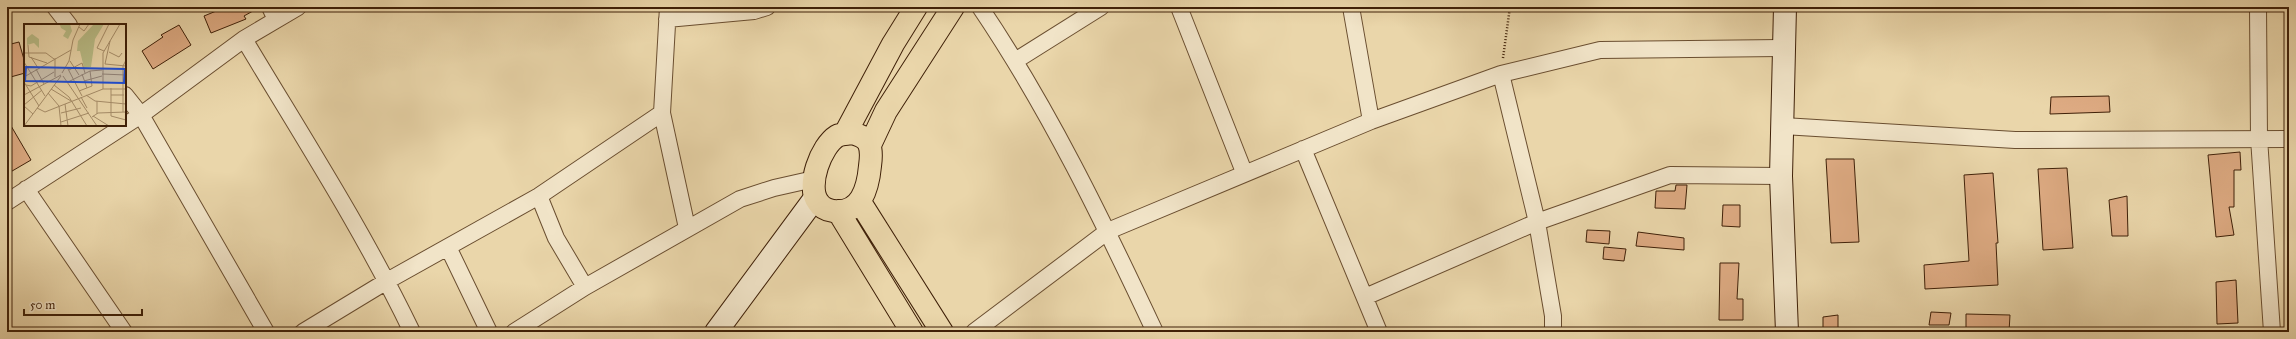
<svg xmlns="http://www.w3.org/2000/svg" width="2296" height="339" viewBox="0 0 2296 339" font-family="'IM FELL Great Primer',serif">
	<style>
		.building { fill: #deab83; stroke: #3f2008 }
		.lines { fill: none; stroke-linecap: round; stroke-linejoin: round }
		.street-casing { stroke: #6a4e30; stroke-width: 18 }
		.secondary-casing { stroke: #3f2008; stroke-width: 24 }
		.highway-casing { stroke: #3f2008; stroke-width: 24 }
		.path { stroke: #3f2008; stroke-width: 2.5; stroke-dasharray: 1 2; stroke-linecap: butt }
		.street { stroke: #f1e4c8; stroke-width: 16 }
		.secondary { stroke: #f1e4c8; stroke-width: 22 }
		.highway { stroke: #ead6aa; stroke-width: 22 }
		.inset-road { fill: none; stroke: #a68d69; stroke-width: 1 }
		.view { fill: #1d4ed8; fill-opacity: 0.15; stroke: #1d4ed8; stroke-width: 2 }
		.inset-edge { fill: none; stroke: #3f2008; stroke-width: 2 }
	</style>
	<rect width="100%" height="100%" fill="#ead6aa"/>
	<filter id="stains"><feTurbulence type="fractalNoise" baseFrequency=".005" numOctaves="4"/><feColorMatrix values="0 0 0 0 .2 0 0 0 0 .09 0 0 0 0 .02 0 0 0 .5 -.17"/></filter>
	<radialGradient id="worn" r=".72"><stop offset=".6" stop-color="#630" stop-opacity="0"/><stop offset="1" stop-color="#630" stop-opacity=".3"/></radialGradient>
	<path class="building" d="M226 7H260L244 16 246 19 211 33 204 16Z
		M179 25 191 45 153 69 142 51 163 37 161 35Z
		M19 42 25 63V73L7 78V45Z
		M2109 96 2110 112 2050 114 2051 97Z
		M7 119 31 160 7 174Z
		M2240 152 2241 170H2234V207H2229L2234 235 2216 237 2208 155Z
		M1826 159H1854L1859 242 1831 243Z
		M2067 168 2073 248 2043 250 2038 169Z
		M1993 173 1998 243H1996L1998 285 1925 289 1924 265 1969 261 1964 175Z
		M1676 185H1687L1685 209 1655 208 1656 191H1675Z
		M2127 196 2128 236H2112L2109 200Z
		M1723 205H1740V227L1722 226Z
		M1587 230 1610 231 1609 244 1586 242Z
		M1638 232 1684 238V250L1636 246Z
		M1604 247 1626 249 1624 261 1603 259Z
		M1720 263H1739L1737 299H1743V320H1719Z
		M2236 280 2238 323 2217 324 2216 282Z
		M1931 312 1951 313 1949 325H1929Z
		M1966 314 2010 315 2009 332H1966Z
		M1838 315V332H1823V317Z"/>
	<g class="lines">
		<defs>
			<path id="street" d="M55 7 69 25
				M270 7 276 20
				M668 7 662 113 687 228
				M980 7C1049 109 1103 221 1155 332
				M1179 7 1244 172
				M1351 7 1371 121
				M2258 7 2259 138 2272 332
				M667 19 754 11 767 7
				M244 39C302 136 363 230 412 332
				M1015 61 1101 7
				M1501 74 1537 222 1553 316V332
				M125 95 141 115 266 332
				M1783 126 2015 140 2289 139
				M1303 149 1379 332
				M26 189 124 332
				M539 196 556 238 585 287
				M7 202 141 115 244 39 298 7
				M448 247 489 332
				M1365 297 1537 222 1670 175 1781 176
				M303 332 387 281 539 196 662 113
				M514 332 585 287 740 199 774 188 814 179
				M974 332 1108 231 1371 121 1501 74 1600 50 1784 48"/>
			<path id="secondary" d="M1785 7 1781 176 1787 332
				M716 332 815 198"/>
			<path id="highway" d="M852 133C859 135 866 137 869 144 872 151 871 159 870 166 868 188 861 215 833 211 827 210 821 207 818 202 806 186 821 146 837 136 841 134 847 134 852 133Z
				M845 134 893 44 916 7
				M870 145 886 111 953 7
				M860 202 942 332
				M838 211 912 332"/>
		</defs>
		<use href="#street" class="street-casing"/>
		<use href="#secondary" class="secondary-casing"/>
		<use href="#highway" class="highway-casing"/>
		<path class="path" d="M1503 58 1510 7"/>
		<use href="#street" class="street"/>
		<use href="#secondary" class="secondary"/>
		<use href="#highway" class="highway"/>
	</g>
	<g transform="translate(24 24)">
		<rect width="102" height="102" fill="#ead6aa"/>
		<path d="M46 0 48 7 44 15 39 12 42 7 37 4 36 1ZM70 0H80L71 15 67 43 60 44 56 27H53L54 17ZM8 10 15 15V24L10 19 3 21V14Z" fill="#b9bd87"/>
		<path class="inset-road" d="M55 3 60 7 65 0M4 21 5 33 23 39M80 27 73 24 85 0M85 28 95 33 98 29M0 29H22L30 35M7 33 14 44M31 34V53M46 37 55 51M0 38 21 72M81 40 86 17M81 40 102 42M43 43 58 72M12 45 20 60M45 46 58 39 61 49M38 49 45 37 49 16 56 0M58 50 63 64M78 50 102 51M39 52 73 102M0 53 47 26M60 57 78 52M0 58 15 82M44 58 66 47 78 46M2 61 7 62 30 48M30 61 45 73 63 102M87 64V92L102 96M27 65 47 77M79 65V29L96 0M55 67 68 62 66 47M24 69 35 82 37 102M0 71 37 51M62 71 71 77 102 80M87 71H100M57 73 63 84M41 80 44 102M0 81 18 66M0 82 9 90M13 84 21 88 79 65H102M99 88V42L102 36M37 89 57 84M73 90V77M69 92 85 102M68 93 74 89 102 88M37 98 65 89M0 102 37 52"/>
		<path class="view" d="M2 43 101 45 100 59 1 57Z"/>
		<rect width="102" height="102" class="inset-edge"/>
	</g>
	<rect width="2296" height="339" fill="none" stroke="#ead6aa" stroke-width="24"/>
	<rect x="8" y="8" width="2280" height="323" fill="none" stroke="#3f2008" stroke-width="2"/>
	<rect x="12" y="12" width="2272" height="315" fill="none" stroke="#3f2008"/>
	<path d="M24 309v6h118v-6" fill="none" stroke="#3f2008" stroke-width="2"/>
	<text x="30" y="309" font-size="12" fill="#3f2008" stroke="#f1e4c8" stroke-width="3" paint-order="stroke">50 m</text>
	<rect width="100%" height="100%" filter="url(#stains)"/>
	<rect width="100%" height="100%" fill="url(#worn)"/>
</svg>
